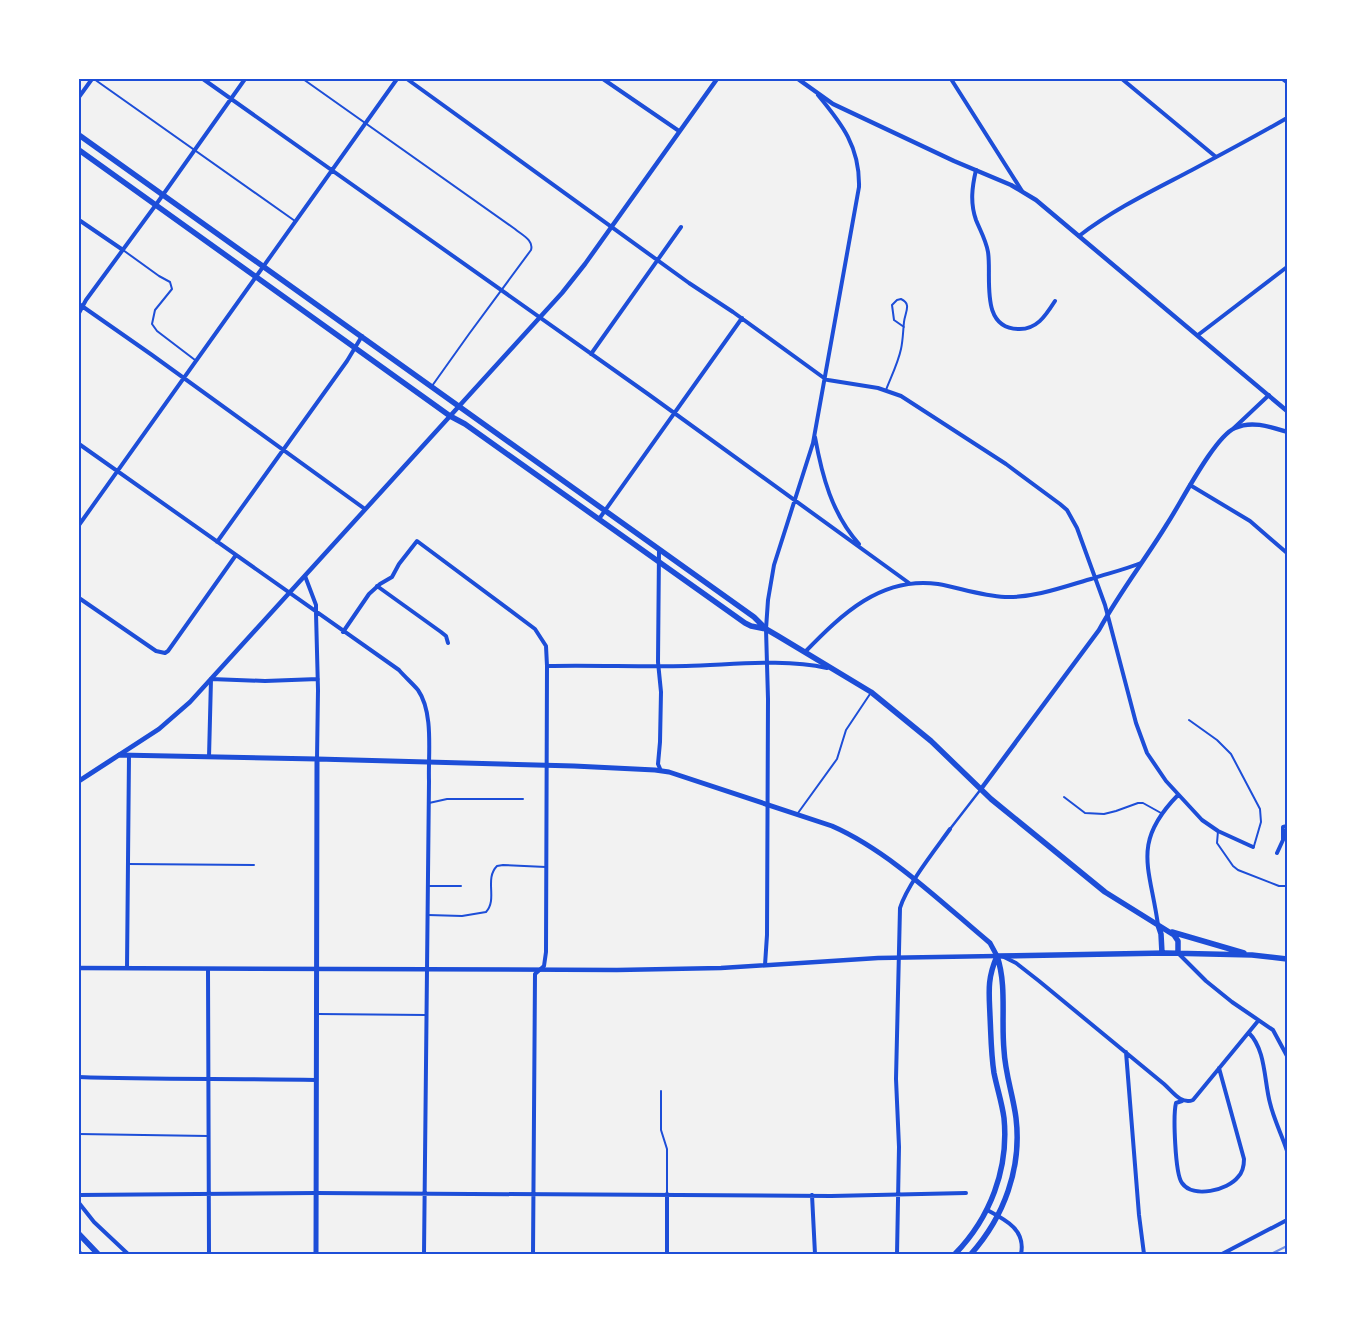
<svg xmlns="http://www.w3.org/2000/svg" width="1366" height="1333" viewBox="0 0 1366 1333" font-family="Signika,sans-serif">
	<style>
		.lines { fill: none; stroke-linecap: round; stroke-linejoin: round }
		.service { stroke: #1d4ed8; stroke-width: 2 }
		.pedestrian { stroke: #1d4ed8; stroke-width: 2.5 }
		.minor { stroke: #1d4ed8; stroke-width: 4 }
		.tertiary { stroke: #1d4ed8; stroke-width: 4.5 }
		.secondary { stroke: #1d4ed8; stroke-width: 5 }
		.primary { stroke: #1d4ed8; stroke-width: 5.5 }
		.rail { stroke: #7290e2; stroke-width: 2 }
		.neatline { fill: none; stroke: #1d4ed8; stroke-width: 2 }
	</style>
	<rect width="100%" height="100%" fill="#f2f2f2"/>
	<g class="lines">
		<path class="service" d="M94 79 295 221
			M303 79 515 229C522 235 534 240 531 250L469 334 432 386
			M123 250 159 276 170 282 172 289 155 310 152 324 157 331 195 360
			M886 390C891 377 898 363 901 349 903 340 903 331 904 322 905 312 912 304 901 299L897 300 892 305 894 320 904 327
			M1189 720 1217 740 1231 754 1260 809 1261 822 1254 846
			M1064 797 1085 813 1104 814 1116 811 1138 803H1143L1161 813
			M429 803 447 799H523
			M798 813 837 759 846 730 870 694
			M1218 831 1217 843 1233 866 1238 870 1279 886H1287
			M128 864 254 865
			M428 886H461
			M428 915 462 916 486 912C498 899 484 879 497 866L503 865 546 867
			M318 1014 426 1015
			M661 1091V1130L667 1149V1194
			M79 1134 208 1136"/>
		<path class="pedestrian" d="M950 829 981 789"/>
		<path class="minor" d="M203 79 648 394 909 583
			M407 79 689 283 733 312 824 378 828 380 878 388 901 396 1006 464 1060 504 1067 510 1077 528 1105 605 1136 723 1147 753 1166 781 1202 820 1218 831 1253 847
			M603 79 679 131
			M951 79 1022 191
			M1122 79 1216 157
			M79 97 92 79
			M976 170C972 187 970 203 976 220 980 230 986 240 988 252 992 276 979 328 1018 329 1037 330 1046 315 1055 301
			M79 220 123 250
			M1079 236C1114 209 1154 190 1192 170 1224 153 1256 136 1287 118
			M79 304 152 355 365 509
			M79 313 86 300 155 206 245 79
			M1198 335 1287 267
			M591 354 681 227
			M1234 428 1269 395
			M815 437C822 476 832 514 859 544
			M79 444 399 670C405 677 412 683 418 690 434 713 428 754 429 781L424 1254
			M1190 485 1250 521 1287 553
			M599 519 742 318
			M79 525 397 79
			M217 542 347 361 362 336
			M659 550 658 662 661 692 660 742 658 764 661 771
			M305 576 316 605V613L318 690 317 759
			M377 586 441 632 446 636 448 643
			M79 598 156 651 165 653 168 651 236 555
			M343 632 369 594 380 584 392 577 399 564 417 541 535 629 546 646 547 666 546 952 544 966 535 974 533 1254
			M805 652C842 614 881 576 938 584 960 588 982 596 1005 597 1035 598 1066 586 1094 578 1110 573 1126 569 1141 563
			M547 666C593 665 640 667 686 666 731 665 783 658 827 668
			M209 757 211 679 265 681 318 679
			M1277 853 1283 840V827L1287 826
			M1158 925C1150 867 1131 843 1178 795
			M1178 953 1206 981 1232 1002 1273 1030 1287 1056
			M1004 957 1016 963 1039 981 1164 1084C1172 1091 1181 1105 1193 1100L1258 1021
			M765 965 767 935 768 699 766 629 768 600 774 565 813 443 859 187C860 147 842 124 818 95
			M127 968 129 755
			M208 969 209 1254
			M1249 1033C1266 1050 1264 1081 1270 1103 1274 1120 1282 1135 1287 1151
			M1126 1052 1139 1215 1144 1254
			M79 1077C158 1080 237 1078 316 1080
			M1182 1101 1176 1103C1173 1115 1175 1174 1182 1183 1193 1199 1228 1190 1238 1177 1243 1172 1244 1166 1244 1159L1219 1068
			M79 1195 316 1193 831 1196 966 1193
			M812 1195 815 1254
			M79 1203 94 1222 128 1254
			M987 1210C1006 1220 1026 1230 1021 1254
			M667 1254V1194
			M897 1254 899 1147 896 1079 900 908C907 885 935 850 950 829
			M1222 1254 1287 1220"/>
		<path class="tertiary" d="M798 79 833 104 954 161 1011 185 1036 200 1287 411
			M1283 79 1287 82
			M119 755 159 729 190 702 562 293 585 264 717 79
			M981 789 1099 630C1119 593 1145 560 1167 524 1181 503 1214 437 1235 428 1252 420 1271 427 1287 432
			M79 968 617 970 721 968 878 958 997 956"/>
		<path class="secondary" d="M79 781 119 755 317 759 574 766 655 770 669 772 832 826C889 851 942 903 990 943L997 956
			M316 1254 317 759"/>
		<path class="primary" d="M79 135 754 617 766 629
			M79 150 450 416 465 424 510 456 745 623 751 626 766 629 778 636 871 692 931 741 991 799 1105 892 1174 935 1178 941V953
			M1158 925 1161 934 1162 953
			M1172 932 1244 953
			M997 956 1166 953 1252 955 1287 959
			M79 1234 98 1254
			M79 1253 80 1254
			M955 1254C990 1218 1009 1169 1004 1118 1002 1103 997 1088 994 1073 991 1054 991 1035 990 1016 989 992 987 979 997 956
			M971 1254C1004 1217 1022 1168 1016 1118 1013 1095 1005 1073 1004 1050 1001 1019 1007 985 997 956"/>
		<path class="rail" d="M1271 1254 1287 1246"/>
	</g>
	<rect width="1366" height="1333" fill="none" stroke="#ffffff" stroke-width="160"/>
	<rect x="80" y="80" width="1206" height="1173" class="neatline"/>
</svg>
